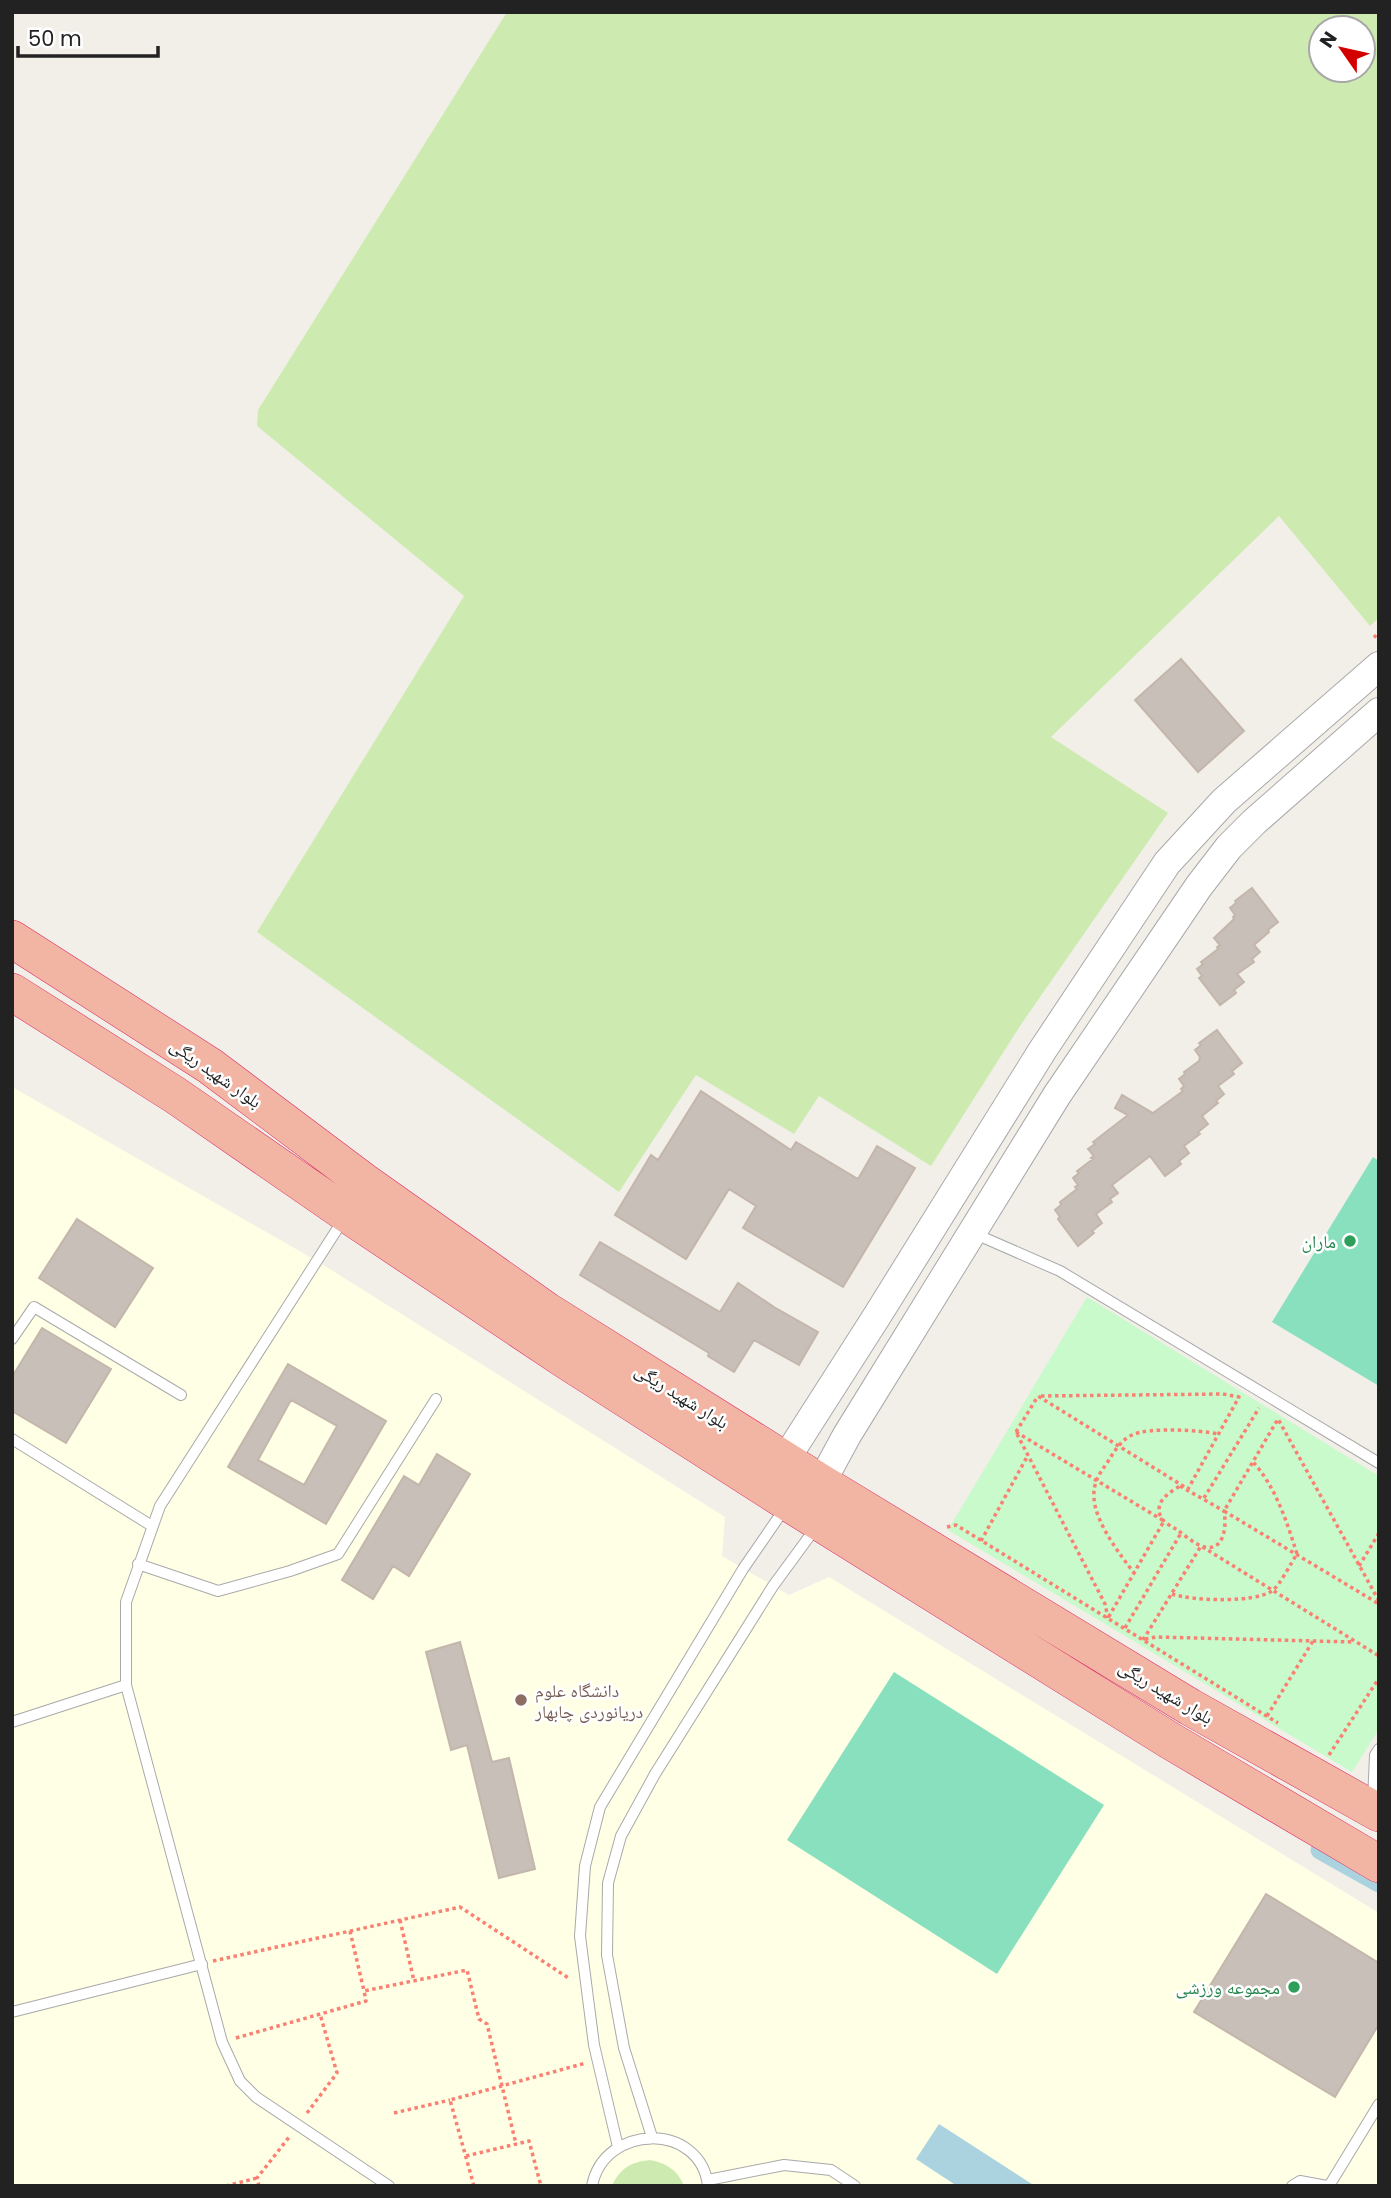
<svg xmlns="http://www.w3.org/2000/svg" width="1391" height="2198" viewBox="0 0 1391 2198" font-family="Poppins,'Noto Naskh Arabic',sans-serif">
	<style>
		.education { fill: #ffffe5 }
		.grass { fill: #cdebb0; fill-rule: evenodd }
		.park { fill: #c8facc }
		.pitch { fill: #88e0be }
		.water { fill: #aad3df }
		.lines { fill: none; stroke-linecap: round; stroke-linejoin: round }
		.canal { stroke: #aad3df; stroke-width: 19 }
		.building { fill: #c7bfb8; stroke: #c4b6ab; stroke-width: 2; fill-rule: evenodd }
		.service-casing { stroke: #a9a9a9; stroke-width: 12 }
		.tertiary-casing { stroke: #a9a9a9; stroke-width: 30 }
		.trunk-casing { stroke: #dc2a67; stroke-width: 38 }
		.path { stroke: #fa8072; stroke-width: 3.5; stroke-dasharray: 3.5 3.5; stroke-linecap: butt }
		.service { stroke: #fff; stroke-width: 10 }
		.tertiary { stroke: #fff; stroke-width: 28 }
		.trunk { stroke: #f2b4a3; stroke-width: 37 }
		.leisure-dot { fill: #2e9e5b; stroke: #fff; stroke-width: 2.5 }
		.education-dot { fill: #8d6e63; stroke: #fff; stroke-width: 2.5 }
		.labels { text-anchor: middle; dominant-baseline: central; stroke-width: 5; stroke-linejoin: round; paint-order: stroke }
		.street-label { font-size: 18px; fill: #222; stroke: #fff }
		.leisure-label { font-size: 18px; fill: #27864d; stroke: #fff; text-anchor: end }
		.education-label { font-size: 18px; fill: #785e54; stroke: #fff; text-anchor: start }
	</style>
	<rect width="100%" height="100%" fill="#f2efe9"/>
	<path class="education" d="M14 1088 317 1261 725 1517 722 1556 789 1595 829 1577 1379 1913V2186H12Z"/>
	<path class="grass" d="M507 12H1379V618L1370 626 1279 516 1051 737 1168 813 1022 1023 931 1166 819 1096 794 1134 696 1075 619 1192 257 932 464 596 257 426 258 410ZM1321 28H1363V70H1321Z
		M650 2160C666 2163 678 2170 684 2186H612C620 2168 631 2162 650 2160Z"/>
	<path class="park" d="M1087 1297 1379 1476V1729L1352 1772 948 1530Z"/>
	<path class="pitch" d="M1373 1157 1379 1161V1386L1272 1322Z
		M894 1672 1104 1805 997 1974 787 1840Z"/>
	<path class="water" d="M939 2124 1035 2186H957L916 2159Z"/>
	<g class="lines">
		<path class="canal" d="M1320 1850 1379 1883"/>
	</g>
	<path class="building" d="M1181 659 1244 731 1198 772 1135 700Z
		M1252 888 1278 922 1268 930 1269 932 1254 945 1260 952 1252 959 1254 962 1237 974 1244 982 1234 990 1236 993 1220 1005 1199 978 1202 976 1197 969 1203 964 1201 962 1218 949 1217 947 1220 945 1214 938 1234 919 1233 917 1235 915 1230 908 1236 903 1235 901Z
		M1217 1030 1242 1063 1232 1071 1234 1074 1218 1086 1224 1094 1216 1101 1218 1103 1202 1116 1208 1124 1198 1132 1200 1134 1184 1146 1189 1153 1179 1161 1181 1164 1165 1176 1150 1156 1112 1185 1118 1193 1110 1199 1112 1202 1096 1214 1102 1223 1092 1231 1094 1233 1078 1246 1058 1219 1060 1217 1055 1210 1061 1205 1060 1202 1077 1189 1075 1187 1078 1185 1073 1178 1079 1173 1077 1171 1093 1159 1091 1158 1094 1156 1088 1149 1095 1144 1093 1142 1128 1115 1115 1108 1122 1095 1153 1113 1183 1091 1181 1089 1184 1086 1179 1079 1185 1074 1184 1072 1199 1061 1200 1057 1195 1050 1201 1045 1199 1043Z
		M701 1091 791 1150 796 1142 858 1179 877 1146 915 1168 843 1287 743 1228 756 1206 729 1189 686 1259 615 1215 651 1155 658 1160Z
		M77 1219 153 1268 115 1327 39 1278Z
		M600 1242 720 1312 738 1283 774 1307 818 1332 799 1365 754 1340 734 1372 708 1356 709 1353 580 1275Z
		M42 1328 111 1369 66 1443 12 1411V1377Z
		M288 1364 386 1421 326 1524 228 1467ZM291 1400 337 1426 304 1485 258 1460Z
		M437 1454 470 1474 409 1576 393 1566 373 1599 342 1580 404 1476 419 1485Z
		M460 1642 492 1762 509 1758 535 1869 499 1878 467 1745 451 1750 426 1652Z
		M1266 1894 1379 1963V2024L1335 2097 1194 2012Z"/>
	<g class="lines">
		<defs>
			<path id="service" d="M343 1220 160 1506 126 1602V1685L222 2042 240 2081 256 2097 389 2186
				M973 1233 1060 1271 1379 1463
				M12 1339 34 1307 181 1395
				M12 1439 152 1526
				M138 1564 218 1591 290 1571 338 1554 436 1399
				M12 1722 126 1685
				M1373 1801 1375 1755 1379 1749
				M12 2012 202 1964
				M652 2137 624 2048 607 1955 608 1883 621 1836 655 1774 773 1586 817 1526
				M618 2147 594 2045 580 1936 585 1866 600 1807 743 1569 785 1508
				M708 2180 784 2165 831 2170 855 2186
				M592 2186C604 2123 701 2122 708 2186
				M1292 2186 1300 2181 1327 2186
				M1329 2186 1379 2104"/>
			<path id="tertiary" d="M785 1460 877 1316 1042 1051 1167 863 1224 801 1379 666
				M821 1483 847 1435 1057 1095 1199 886 1229 847 1254 822 1379 712"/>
			<path id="trunk" d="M12 939 210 1066 363 1181 547 1311 821 1483 1190 1707 1379 1813
				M12 992 175 1095 347 1214 564 1359 789 1503 1169 1740 1379 1864"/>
		</defs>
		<use href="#service" class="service-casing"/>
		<use href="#tertiary" class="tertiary-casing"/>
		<use href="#trunk" class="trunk-casing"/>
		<path class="path" d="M1374 635 1379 641
			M1223 1394 1239 1397 1188 1489 1038 1396Z
			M1016 1432 1164 1521 1108 1618
			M1016 1432 1038 1396
			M1017 1434 1105 1604 1108 1618
			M1180 1486 1224 1511C1227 1527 1224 1556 1199 1545 1191 1541 1183 1534 1176 1529 1170 1526 1162 1521 1160 1515 1155 1501 1170 1492 1180 1486Z
			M1204 1498 1259 1408
			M947 1527 956 1525 1278 1723
			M981 1541 1028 1455
			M1359 1566 1379 1533
			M1135 1574C1120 1555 1095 1522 1094 1498 1093 1483 1099 1474 1107 1463 1114 1452 1120 1441 1132 1435 1148 1427 1200 1430 1218 1434
			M1172 1594C1192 1601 1254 1603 1272 1591 1280 1585 1291 1563 1297 1554 1287 1522 1275 1485 1252 1461
			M1379 1601 1278 1419 1224 1511 1379 1604
			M1125 1628 1181 1533
			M1145 1639 1157 1637 1354 1642
			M1143 1640 1201 1546 1379 1656
			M1267 1716 1313 1641
			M1329 1755 1379 1678
			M400 1920 414 1981
			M350 1931 364 1991 467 1970 479 2019 487 2024 516 2144
			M213 1961 460 1907 570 1979
			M236 2038 366 2001 364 1991
			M307 2113 337 2073 320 2014
			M394 2113 450 2100
			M466 2156 529 2141 541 2186
			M226 2186 257 2178
			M259 2186 257 2178 290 2136
			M474 2186 450 2100 586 2063"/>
		<use href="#service" class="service"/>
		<use href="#tertiary" class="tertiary"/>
		<use href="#trunk" class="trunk"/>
	</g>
	<g class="leisure-dot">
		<circle cx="1350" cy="1241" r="7"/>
		<circle cx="1294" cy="1987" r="7"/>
	</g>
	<circle class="education-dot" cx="521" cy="1700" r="7"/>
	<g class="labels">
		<g class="street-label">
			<text transform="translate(216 1073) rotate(35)">بلوار شهید ریگی</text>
			<text transform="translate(682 1396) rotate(32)">بلوار شهید ریگی</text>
			<text transform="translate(1166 1692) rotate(31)">بلوار شهید ریگی</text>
		</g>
		<g class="leisure-label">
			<text x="1336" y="1241">ماران</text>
			<text x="1280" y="1987">مجموعه ورزشی</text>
		</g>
		<g class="education-label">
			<text x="535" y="1690">دانشگاه علوم<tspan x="535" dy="21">دریانوردی چابهار</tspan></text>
		</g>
	</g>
	<rect width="1391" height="2198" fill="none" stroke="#222222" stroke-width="28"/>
	<g transform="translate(1342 49) rotate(304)"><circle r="33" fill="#ffffff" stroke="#a7a7a7" stroke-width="2"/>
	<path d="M0-5L12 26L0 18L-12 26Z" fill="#d40000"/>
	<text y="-10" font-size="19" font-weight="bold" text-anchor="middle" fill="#222222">N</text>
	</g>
	<path d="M18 46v10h140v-10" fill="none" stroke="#222222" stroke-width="3.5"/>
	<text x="28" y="46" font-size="21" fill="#222222" stroke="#ffffff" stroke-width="5" paint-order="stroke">50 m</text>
</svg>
